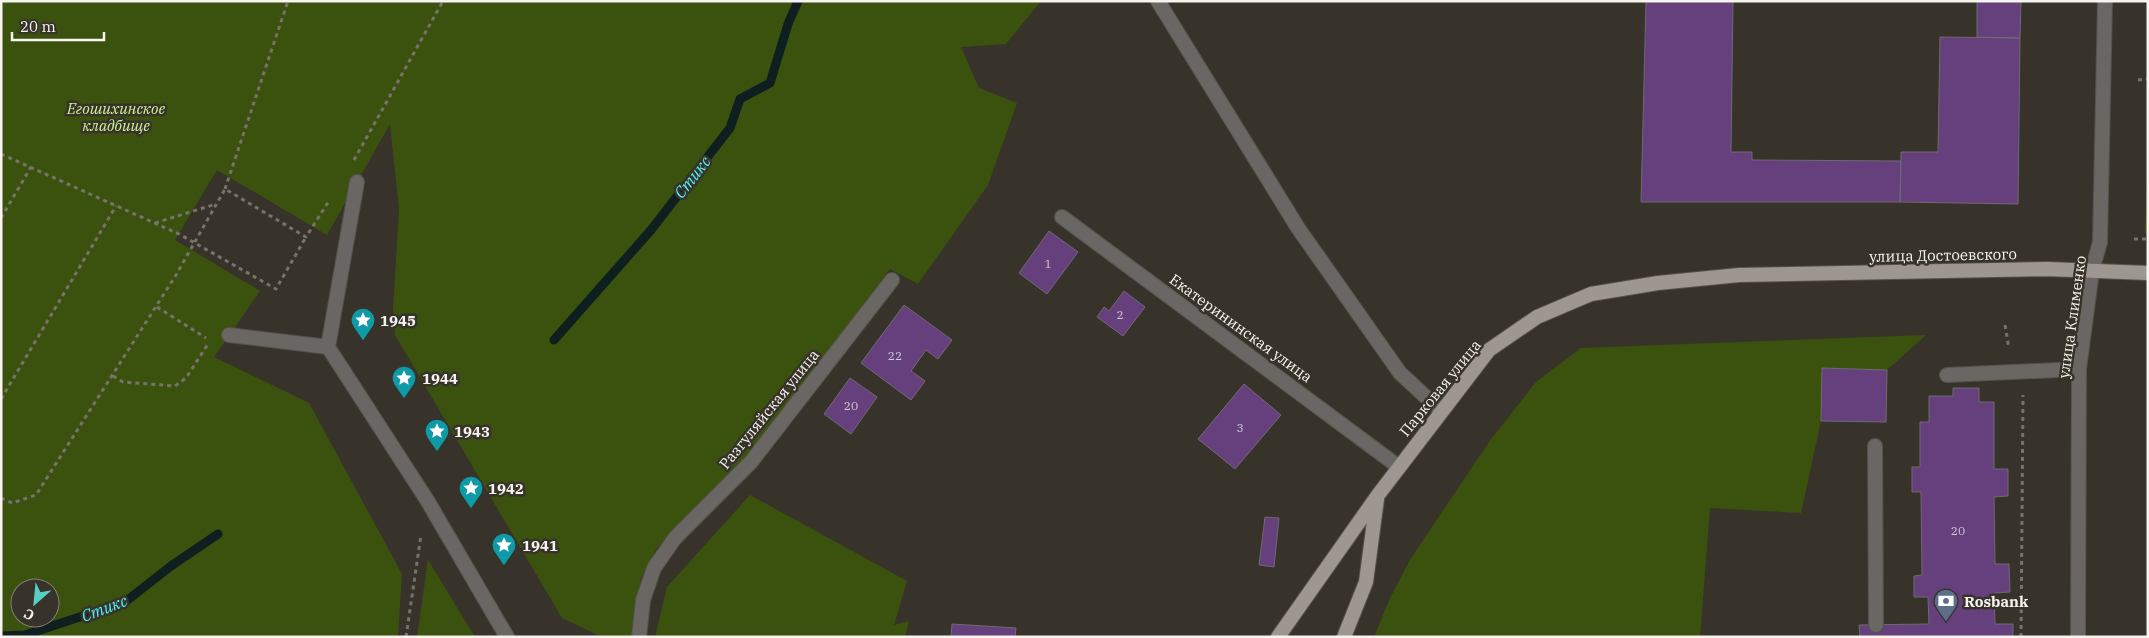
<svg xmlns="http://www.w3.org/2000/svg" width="2149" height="638" viewBox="0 0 2149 638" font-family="'IBM Plex Serif',serif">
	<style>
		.green { fill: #3b520f; fill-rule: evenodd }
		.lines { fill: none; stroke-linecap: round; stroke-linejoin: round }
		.stream { stroke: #0f1e1e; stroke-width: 9 }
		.building { fill: #65407c; stroke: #6f6a73 }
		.service-casing { stroke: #56524a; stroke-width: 16 }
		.pedestrian-casing { stroke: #56524a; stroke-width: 16 }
		.minor-casing { stroke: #56524a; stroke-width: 16 }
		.primary-casing { stroke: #56524a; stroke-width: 16 }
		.path { stroke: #76736c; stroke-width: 3; stroke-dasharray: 4 4; stroke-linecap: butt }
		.service { stroke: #696663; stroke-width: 14 }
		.pedestrian { stroke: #696663; stroke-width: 14 }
		.minor { stroke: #696663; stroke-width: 14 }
		.primary { stroke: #9e9791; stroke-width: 14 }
		.labels { text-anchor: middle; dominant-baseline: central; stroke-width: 5; stroke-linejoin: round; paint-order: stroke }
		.number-label { font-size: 12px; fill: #d2c7d2 }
		.park-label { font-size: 15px; font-style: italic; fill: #ccf592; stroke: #37332b }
		.street-label { font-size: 15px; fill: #f7f4ef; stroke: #37332b }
		.poi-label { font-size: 15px; font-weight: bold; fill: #f7f4ef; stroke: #37332b; text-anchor: start }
		.water-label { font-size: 16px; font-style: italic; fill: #4ff5f8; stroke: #37332b }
	</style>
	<rect width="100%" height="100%" fill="#37332b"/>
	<path class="green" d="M1 1H1041L1006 44 961 47 979 88 1017 103 988 185 918 284 890 269 771 426 767 437 657 548 641 578 632 637H602L562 618 395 335 393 310 399 209 390 124 327 235 217 170 175 240 260 291 214 357 309 403 402 574 398 637H1ZM20 588H50V618H20Z
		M2148 154V237L2145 233Z
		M1926 335 1887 370 1822 368 1821 421 1801 513 1710 508 1700 637H1374L1390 598 1411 558 1489 442 1536 382 1581 348Z
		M750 495 907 581 894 625 909 621 905 637H655L667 587Z
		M428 560 475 637H417Z"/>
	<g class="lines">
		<path class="stream" d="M554 340 651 230 730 128 740 99 770 83 788 24 798 1
			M1 636 25 635 125 602 171 566 218 534"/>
	</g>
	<path class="building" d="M1646 1H1733L1731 152H1752V160L1901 161 1900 202H1641Z
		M1977 1H2021L2020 38 1977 37Z
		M1940 37 2020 38 2018 204 1900 202 1901 152H1938Z
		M1049 231 1078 252 1047 294 1019 273Z
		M1124 291 1145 307 1123 336 1097 317 1104 307 1109 311Z
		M904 305 952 340 938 359 926 350 911 371 925 381 911 400 861 363Z
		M1822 368 1887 370 1886 422 1821 421Z
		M850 378 877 397 851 434 824 414Z
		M1244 384 1281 415 1235 469 1198 439Z
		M1953 388H1979V402H1994V469H2008V496L1994 497 1995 564H2009L2010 592 1994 593 1995 624H2013V637H1860L1859 625 1929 624 1928 597H1914V576L1922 575 1921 492H1912V467H1920V422H1929V396H1953Z
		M1265 517 1279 518 1274 567 1259 565Z
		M952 624 1016 628 1015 637H951Z"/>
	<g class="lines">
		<defs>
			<path id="service" d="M1158 1 1298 228 1400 373 1441 411
				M1947 375 2079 369
				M1875 446 1876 625"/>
			<path id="pedestrian" d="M229 335 328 347 357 182
				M328 347 427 500 507 637"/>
			<path id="minor" d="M1062 217 1399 467
				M639 637 643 600 654 568 675 538 751 462 892 280
				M2078 637 2079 369 2092 271 2100 242 2105 1"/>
			<path id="primary" d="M1278 637 1378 495 1489 350 1537 317 1591 294 1658 283 1739 275 2047 269 2148 273
				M1344 637 1366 582 1377 499"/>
		</defs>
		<use href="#service" class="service-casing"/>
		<use href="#pedestrian" class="pedestrian-casing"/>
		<use href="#minor" class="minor-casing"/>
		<use href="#primary" class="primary-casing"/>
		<path class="path" d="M2138 80 2148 79
			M1 154 179 234 276 289 306 237
			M354 160 443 1
			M225 189 288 1
			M1 218 31 167
			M155 223 216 204
			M2134 239H2148
			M157 307 206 338
			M2005 325 2009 349
			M113 376 123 382 175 386 186 378 208 344
			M1 399 116 206
			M1 498 12 503 36 495 176 275 225 189 306 237 329 201
			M406 637 421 535
			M2021 637 2023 395"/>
		<use href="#service" class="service"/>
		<use href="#pedestrian" class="pedestrian"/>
		<use href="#minor" class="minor"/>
		<use href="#primary" class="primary"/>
	</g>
	<defs>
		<symbol id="sight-pin" viewBox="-11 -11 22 30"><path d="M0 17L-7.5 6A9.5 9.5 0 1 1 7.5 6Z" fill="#0f9aa8" stroke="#37332b"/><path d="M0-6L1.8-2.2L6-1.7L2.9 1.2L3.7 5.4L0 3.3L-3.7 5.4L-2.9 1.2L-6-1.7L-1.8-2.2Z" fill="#fff"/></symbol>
		<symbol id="bank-pin" viewBox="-11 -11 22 30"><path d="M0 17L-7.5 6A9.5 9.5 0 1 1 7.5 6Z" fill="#5c6f8a" stroke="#37332b"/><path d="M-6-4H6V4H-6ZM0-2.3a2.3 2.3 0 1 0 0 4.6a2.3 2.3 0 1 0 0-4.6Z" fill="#fff"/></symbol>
	</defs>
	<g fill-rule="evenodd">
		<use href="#sight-pin" x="349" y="306" width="28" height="38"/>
		<use href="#sight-pin" x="390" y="364" width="28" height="38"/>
		<use href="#sight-pin" x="423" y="417" width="28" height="38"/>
		<use href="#sight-pin" x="457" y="474" width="28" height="38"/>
		<use href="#sight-pin" x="490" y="531" width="28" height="38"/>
		<use href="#bank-pin" x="1932" y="587" width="28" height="38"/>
	</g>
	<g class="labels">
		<g class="number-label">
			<text x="1048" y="263">1</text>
			<text x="1120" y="314">2</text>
			<text x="895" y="355">22</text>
			<text x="851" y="405">20</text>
			<text x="1240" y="427">3</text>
			<text x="1958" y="530">20</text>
		</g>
		<g class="park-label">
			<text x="116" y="108">Егошихинское<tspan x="116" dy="17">кладбище</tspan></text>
		</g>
		<g class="street-label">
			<text transform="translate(1943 255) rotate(-1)">улица Достоевского</text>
			<text transform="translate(2072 317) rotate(-82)">улица Клименко</text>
			<text transform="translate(1241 328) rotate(36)">Екатерининская улица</text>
			<text transform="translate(1440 388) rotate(-51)">Парковая улица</text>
			<text transform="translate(769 409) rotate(-51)">Разгуляйская улица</text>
		</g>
		<g class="poi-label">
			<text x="380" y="320">1945</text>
			<text x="422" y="378">1944</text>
			<text x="454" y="431">1943</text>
			<text x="488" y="488">1942</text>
			<text x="522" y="545">1941</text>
			<text x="1964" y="601">Rosbank</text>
		</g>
		<g class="water-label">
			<text transform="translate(692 177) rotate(-52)">Стикс</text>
			<text transform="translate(104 608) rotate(-21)">Стикс</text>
		</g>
	</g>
	<rect width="2149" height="638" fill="none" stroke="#f7f4ef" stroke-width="5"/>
	<g transform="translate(35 603) rotate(207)"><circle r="24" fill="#37332b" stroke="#848079"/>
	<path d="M0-4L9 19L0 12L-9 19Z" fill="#57cec2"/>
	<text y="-8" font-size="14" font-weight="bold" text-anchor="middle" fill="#f7f4ef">С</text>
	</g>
	<path d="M12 32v8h92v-8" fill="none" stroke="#f7f4ef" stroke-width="2.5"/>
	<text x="20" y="32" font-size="15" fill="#f7f4ef" stroke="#37332b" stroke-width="4" paint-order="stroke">20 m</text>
</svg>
